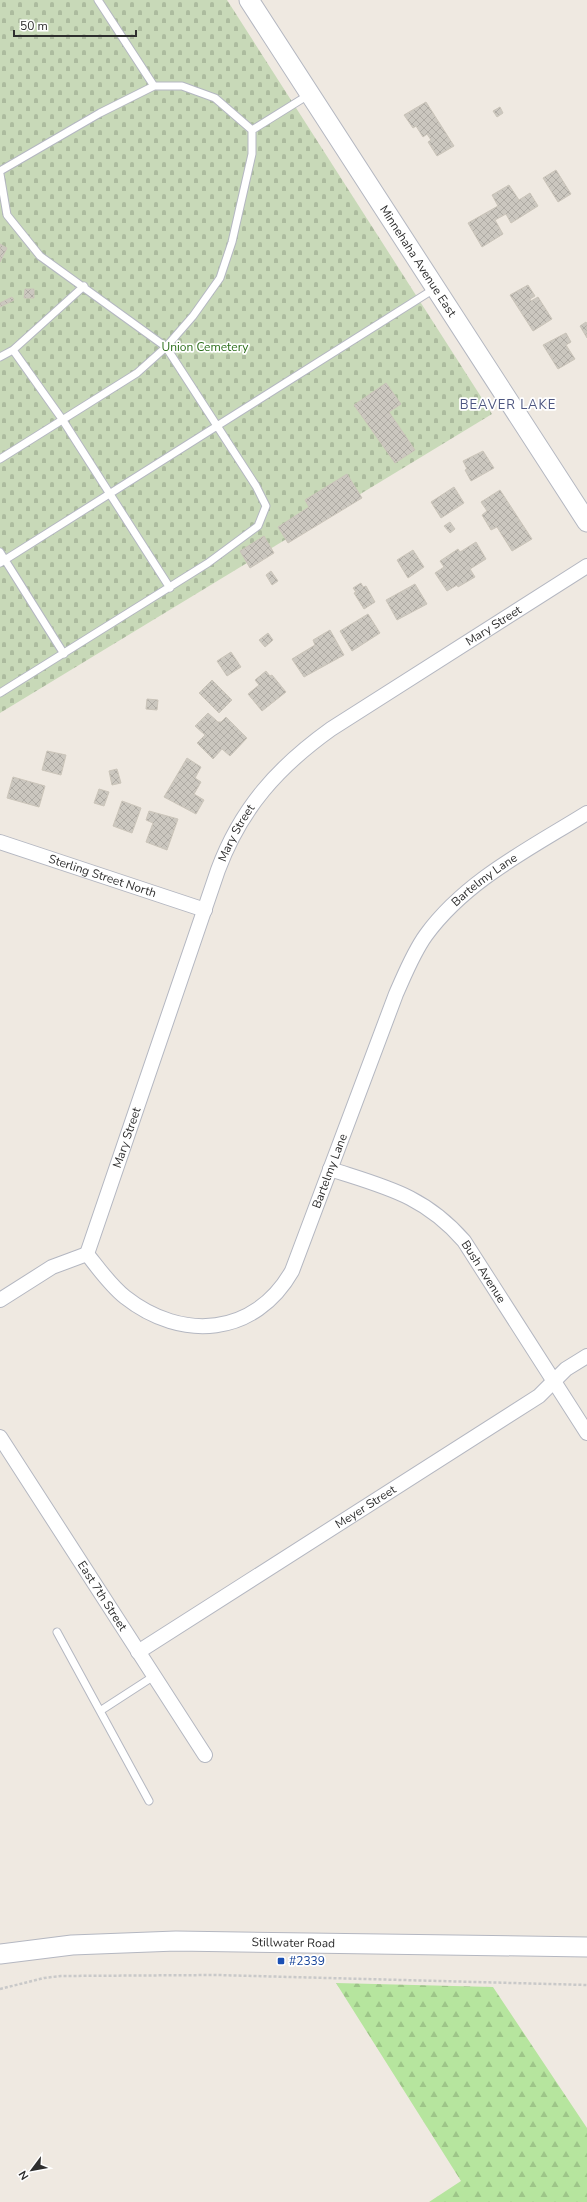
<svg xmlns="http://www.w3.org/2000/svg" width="587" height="2202" viewBox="0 0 587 2202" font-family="'Nunito Sans',sans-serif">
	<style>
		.forest { fill: url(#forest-firs) }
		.cemetery { fill: url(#cemetery-stones) }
		.building { fill: url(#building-cross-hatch); stroke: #cbc5ba }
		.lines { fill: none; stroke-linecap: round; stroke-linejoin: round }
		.service-casing { stroke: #b4b7c1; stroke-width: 9 }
		.minor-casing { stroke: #b4b7c1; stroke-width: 16 }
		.secondary-casing { stroke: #b4b7c1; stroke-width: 21 }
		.path { stroke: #c9c9c9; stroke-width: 2.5; stroke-dasharray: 3 2; stroke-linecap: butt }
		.service { stroke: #fff; stroke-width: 7 }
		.minor { stroke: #fff; stroke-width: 14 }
		.secondary { stroke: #fff; stroke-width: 19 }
		.transit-dot { fill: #1a4fb4; stroke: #fff; stroke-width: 1.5 }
		.labels { text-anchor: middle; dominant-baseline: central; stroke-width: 3.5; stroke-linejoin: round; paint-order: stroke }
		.street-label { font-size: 12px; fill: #2e2e2e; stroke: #fff }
		.park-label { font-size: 12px; fill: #2c6e1b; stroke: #fff }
		.transit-label { font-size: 12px; fill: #164399; stroke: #fff; text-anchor: start }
		.neighbourhood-label { font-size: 13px; letter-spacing: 1px; fill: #4d5680; stroke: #fff }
	</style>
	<defs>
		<pattern id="forest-firs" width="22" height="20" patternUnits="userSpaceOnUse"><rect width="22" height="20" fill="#b6e59e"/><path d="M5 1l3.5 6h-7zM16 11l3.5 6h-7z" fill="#9dc588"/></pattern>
		<pattern id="cemetery-stones" width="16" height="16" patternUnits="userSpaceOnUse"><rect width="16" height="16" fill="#c8d9b8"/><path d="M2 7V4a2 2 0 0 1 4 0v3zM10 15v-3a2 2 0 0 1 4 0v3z" fill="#acbb9e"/></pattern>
		<pattern id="building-cross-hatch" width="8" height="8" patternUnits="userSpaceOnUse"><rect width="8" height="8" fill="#cbc7bf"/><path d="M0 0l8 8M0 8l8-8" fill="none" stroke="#afaba4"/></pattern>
	</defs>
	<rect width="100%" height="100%" fill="#efe9e1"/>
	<path class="forest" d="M336 1983 493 1987 587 2128V2202H429L461 2181Z"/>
	<path class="cemetery" d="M0 0H227L492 414 0 713Z"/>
	<path class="building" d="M426 102 454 146 437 156 428 142 431 140 427 134 423 137 416 126 413 128 404 115Z
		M500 107 503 113 497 117 493 111Z
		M556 170 571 194 558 202 543 178Z
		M509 185 519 200 530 193 538 206 511 223 506 214 495 220 503 234 482 247 468 223 498 206 492 195Z
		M0 244 7 248 0 262Z
		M528 285 535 296 530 299 531 301 538 297 552 319 533 331 510 295Z
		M25 289H34V298H24Z
		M12 297 14 300 0 307V303Z
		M586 322 587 324V338L580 326Z
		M566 333 571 342 566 345 575 359 558 369 543 345Z
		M386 383 401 404 389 412 415 450 395 463 354 405Z
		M483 451 494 468 471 481 465 470 467 469 463 461Z
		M347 474 362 498 288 543 278 527 309 507 305 500Z
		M454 487 464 503 441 518 431 502Z
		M500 490 532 539 512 551 497 527 491 530 482 515 487 511 481 502Z
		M450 522 455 529 450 533 444 526Z
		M264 536 274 553 250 568 240 551Z
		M476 542 486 559 470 569 475 577 458 587 457 585 447 591 435 573 444 567 440 561 458 549 460 552Z
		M413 550 424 567 408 578 397 560Z
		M271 571 278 581 272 585 266 575Z
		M361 583 363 587 366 586 375 602 364 609 354 593 356 592 353 588Z
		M415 584 427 604 397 620 386 600Z
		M368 614 380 633 352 651 340 631Z
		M330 630 344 655 304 677 292 659 315 645 313 640Z
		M268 633 273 640 265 647 259 640Z
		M231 652 241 667 227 676 217 661Z
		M266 671 270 676 272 675 286 692 262 711 248 694 259 685 255 680Z
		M212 680 232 700 219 713 199 693Z
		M147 699 158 700 157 710 146 709Z
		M208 713 218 722H221L226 717 247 738 230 756 222 749 213 759 197 743 205 735 195 726Z
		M47 751 66 755 61 775 42 770Z
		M187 758 201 767 195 778 201 782 194 794 204 800 196 814 164 797Z
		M117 769 121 783 112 785 109 771Z
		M13 777 45 786 39 807 7 798Z
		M99 789 109 792 104 806 94 803Z
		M122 801 141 808 132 833 113 826Z
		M149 811 178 819 167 850 146 842 153 823 146 820Z"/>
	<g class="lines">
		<defs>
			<path id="service" d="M98 0 154 86
				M252 130 310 94
				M0 171 100 113 154 86H182L215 98 252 130V154L232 242 220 278 193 316 166 347 137 373 0 459
				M0 174 7 215 40 256 166 347 256 486 266 506 258 526 208 563 0 693
				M13 350 62 419 170 588
				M0 357 13 350 84 286
				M0 552 64 654
				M0 563 434 289
				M57 1632 149 1801
				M100 1711 154 1676"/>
			<g id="minor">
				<path id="s1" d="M0 842 205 910"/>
				<path id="s2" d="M330 1169C385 1187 424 1195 464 1241L587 1433"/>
				<path id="s3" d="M87 1254 218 870C241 808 278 767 331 729L587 566"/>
				<path id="s4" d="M87 1254C99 1269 110 1285 125 1297 182 1342 255 1336 292 1271L396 994C405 974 413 953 426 935 466 880 531 848 587 813"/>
				<path d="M0 1300 52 1267 87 1254"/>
				<path id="s5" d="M0 1437 205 1755"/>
				<path id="s6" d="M138 1652 539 1396 566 1369 587 1356"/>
			</g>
			<g id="secondary">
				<path id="s7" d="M249 0 587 522"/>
				<path id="s8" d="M0 1954 72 1945 176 1941 587 1947"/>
			</g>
		</defs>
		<use href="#service" class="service-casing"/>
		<use href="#minor" class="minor-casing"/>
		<use href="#secondary" class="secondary-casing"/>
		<path class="path" d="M0 1989 44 1978 61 1976 217 1975 587 1985"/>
		<use href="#service" class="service"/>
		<use href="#minor" class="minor"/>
		<use href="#secondary" class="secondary"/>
	</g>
	<rect class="transit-dot" x="277" y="1957" width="8" height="8" rx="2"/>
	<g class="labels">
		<g class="street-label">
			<text stroke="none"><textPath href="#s7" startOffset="311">Minnehaha Avenue East</textPath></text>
			<text stroke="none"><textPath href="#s3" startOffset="782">Mary Street</textPath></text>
			<text stroke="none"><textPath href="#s3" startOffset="447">Mary Street</textPath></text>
			<text stroke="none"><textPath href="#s1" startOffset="108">Sterling Street North</textPath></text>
			<text stroke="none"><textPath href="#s4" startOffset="695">Bartelmy Lane</textPath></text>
			<text stroke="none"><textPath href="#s3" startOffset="123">Mary Street</textPath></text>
			<text stroke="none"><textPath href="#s4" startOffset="359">Bartelmy Lane</textPath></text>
			<text stroke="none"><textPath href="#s2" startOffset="191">Bush Avenue</textPath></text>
			<text stroke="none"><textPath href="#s6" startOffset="270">Meyer Street</textPath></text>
			<text stroke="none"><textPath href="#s5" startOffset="189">East 7th Street</textPath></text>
			<text stroke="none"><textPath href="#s8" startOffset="294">Stillwater Road</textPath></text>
		</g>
		<g class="park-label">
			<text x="205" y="347">Union Cemetery</text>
		</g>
		<g class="transit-label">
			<text x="289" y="1961">#2339</text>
		</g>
		<g class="neighbourhood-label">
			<text x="508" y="405">BEAVER LAKE</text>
		</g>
	</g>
	<g transform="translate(32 2170) rotate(238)" stroke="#ffffff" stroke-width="3" paint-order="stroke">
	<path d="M0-3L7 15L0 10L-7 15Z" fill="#2e2e2e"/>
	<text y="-6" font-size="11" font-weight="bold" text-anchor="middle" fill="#2e2e2e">N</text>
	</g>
	<path d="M14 30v6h122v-6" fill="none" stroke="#2e2e2e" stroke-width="2"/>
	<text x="20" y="30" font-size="12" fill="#2e2e2e" stroke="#ffffff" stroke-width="3" paint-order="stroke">50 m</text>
</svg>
